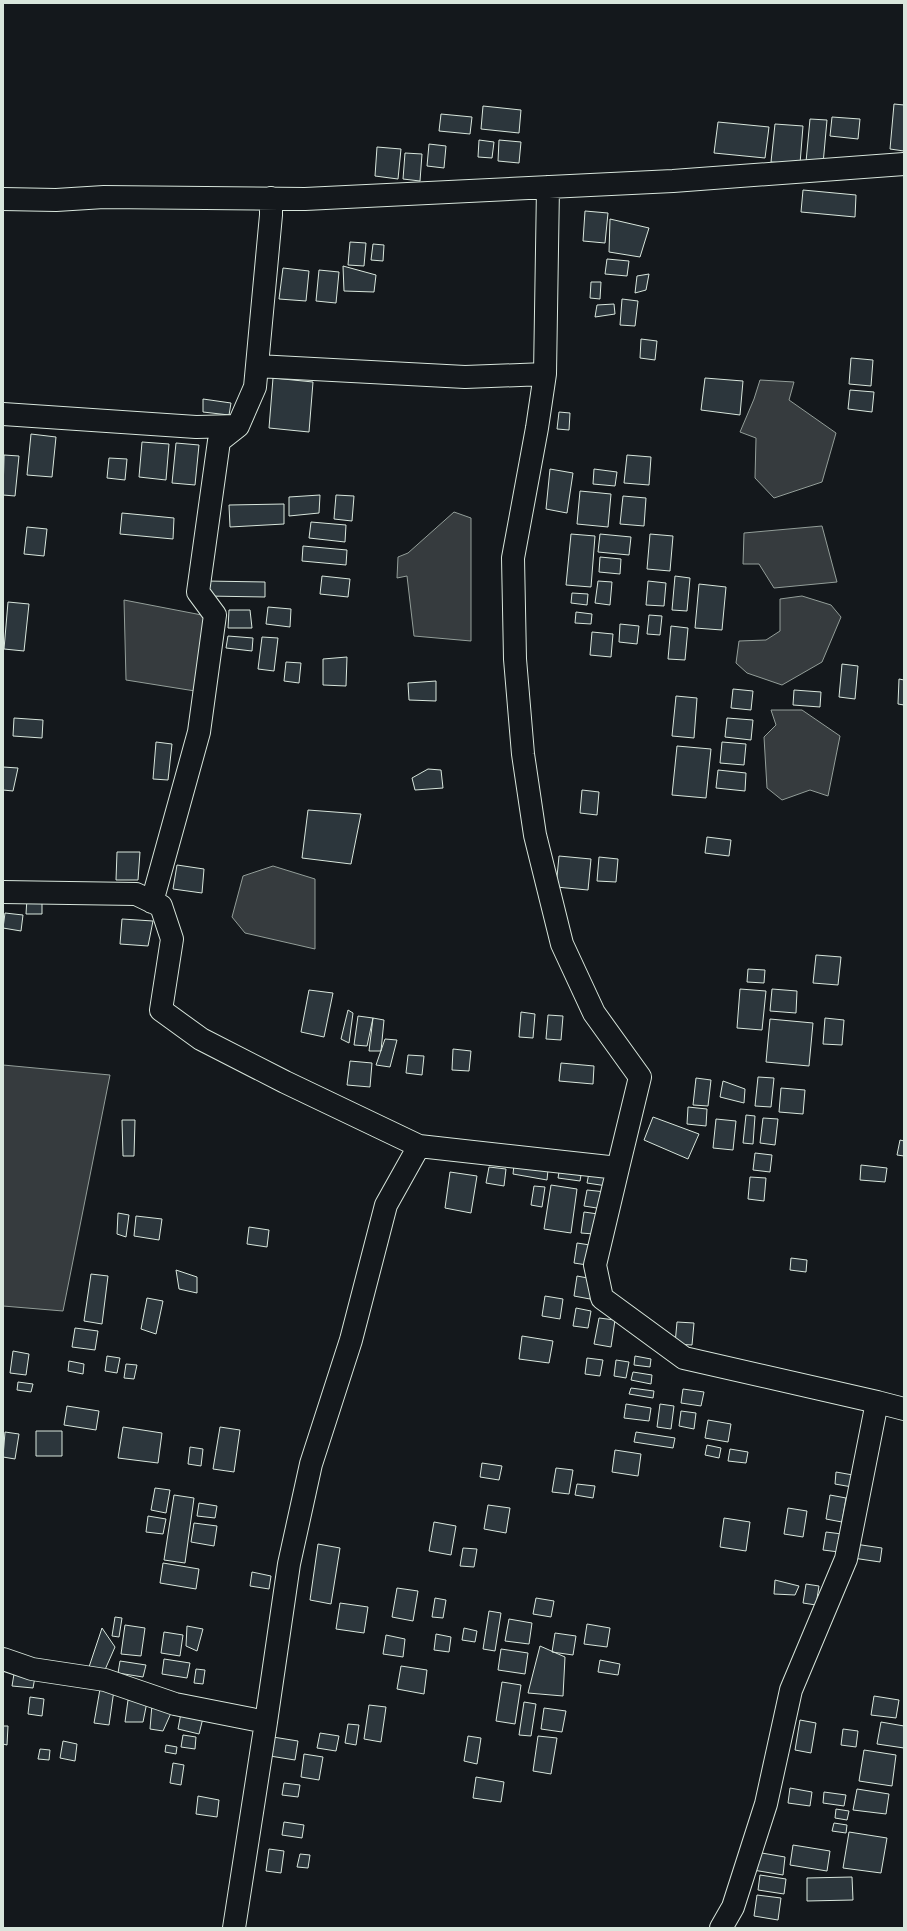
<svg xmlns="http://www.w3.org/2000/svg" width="907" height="1931" viewBox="0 0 907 1931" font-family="Karla,sans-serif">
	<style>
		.water { fill: #363b3e; stroke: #939e99 }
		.building { fill: #2c363c; stroke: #d8e6dc }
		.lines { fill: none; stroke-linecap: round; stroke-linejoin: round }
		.minor-casing { stroke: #d8e6dc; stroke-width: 24 }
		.minor { stroke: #14181c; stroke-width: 22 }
	</style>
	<rect width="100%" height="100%" fill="#14181c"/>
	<path class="water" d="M760 380 794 382 789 400 836 433 822 482 774 498 755 478 756 438 740 432 754 399Z
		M454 512 471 518V641L414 636 407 576 397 578 398 557 408 553Z
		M822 526 837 582 774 588 759 564H743L744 533Z
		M802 596 831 605 841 617 822 662 782 685 747 673 736 663 739 641 766 640 780 631V599Z
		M124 600 207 616 195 691 126 680Z
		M771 710H802L840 736 828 796 810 790 782 800 767 788 764 737 776 725Z
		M273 866 315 879V949L245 933 232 917 243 876Z
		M3 1065 110 1075 63 1311 3 1306Z"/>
	<path class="building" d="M894 104 904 105V151L890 149Z
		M483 106 521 110 519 133 481 129Z
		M441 114 472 117 470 134 439 131Z
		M832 117 860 119 858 139 830 136Z
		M810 119 827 120 823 164 806 162Z
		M718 122 769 127 765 158 714 153Z
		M775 124 803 126 800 164 771 162Z
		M479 140 494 142 492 158 478 157Z
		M499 140 521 142 519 163 498 161Z
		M429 144 446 146 444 168 427 166Z
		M377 147 401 149 398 179 375 176Z
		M405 153 422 154 420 181 403 179Z
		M803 190 856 195 855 217 801 212Z
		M585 211 608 213 605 243 583 241Z
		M610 219 649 228 640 257 609 252Z
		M350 242 366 243 364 266 348 265Z
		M373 244 384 245 383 261 371 260Z
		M607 259 629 261 627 276 605 274Z
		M343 266 376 275 374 292 344 291Z
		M283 268 309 271 306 301 279 299Z
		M319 270 339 272 336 303 316 301Z
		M649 274 646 290 635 293 637 276Z
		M591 282H601L600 299 590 298Z
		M622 299 638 301 635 326 620 325Z
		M614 304 615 314 595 317 597 305Z
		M641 339 657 341 655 360 640 358Z
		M851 358 873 360 871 386 849 384Z
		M273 378 313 382 309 432 269 428Z
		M705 378 743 381 740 415 701 410Z
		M850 390 874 392 872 412 848 409Z
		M203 399 231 403 229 415 203 412Z
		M559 412 570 413 569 430 557 429Z
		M31 434 56 437 52 477 27 475Z
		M142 442 169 444 166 480 139 477Z
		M176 443 199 445 195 485 172 483Z
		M4 455 19 456 15 496 3 495Z
		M627 455 651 457 649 485 624 483Z
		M109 458 127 459 125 480 107 478Z
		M550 469 573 473 567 513 546 509Z
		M594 469 617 472 615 486 593 484Z
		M580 491 611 494 608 527 577 524Z
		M320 495 319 513 289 516V497Z
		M336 495 354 496 352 521 334 519Z
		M623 496 646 498 644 526 620 524Z
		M284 504V524L230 527 229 505Z
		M122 513 174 518 173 539 120 534Z
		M311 522 346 525 345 542 309 538Z
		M27 527 47 529 44 556 24 554Z
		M571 534 595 536 591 587 566 585Z
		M600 534 631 537 629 555 598 552Z
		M650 534 673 536 670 571 647 569Z
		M303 546 347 550 346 565 302 561Z
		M600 557 621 559 620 574 599 572Z
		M322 576 350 579 348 597 320 594Z
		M675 576 690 578 687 611 672 610Z
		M206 581 265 582V597L207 596Z
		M598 581 612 582 610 605 595 603Z
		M648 581 666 583 664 606 646 605Z
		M699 584 726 587 722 630 695 628Z
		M572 593 588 594 587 605 571 603Z
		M8 602 29 604 24 651 4 649Z
		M268 607 291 609 290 627 266 624Z
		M229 610H250L252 628H228Z
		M576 612 592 614 591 624 575 623Z
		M649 615 662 616 660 635 647 634Z
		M620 624 639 626 637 644 619 642Z
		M671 626 688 628 685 660 668 659Z
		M592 632 613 634 611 657 590 655Z
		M228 636 253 638 252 651 226 648Z
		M262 637 278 638 274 671 258 669Z
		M347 657 346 686 323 685V659Z
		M286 662 301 663 299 683 284 681Z
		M842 664 858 666 855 699 839 697Z
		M899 679 904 680V705L898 704Z
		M436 681V701L409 700 408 683Z
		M733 689 753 691 751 710 731 708Z
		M794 690 821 692 820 707 793 705Z
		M676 696 697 698 694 738 672 736Z
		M14 718 43 720 42 738 13 736Z
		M727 718 753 720 751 740 725 737Z
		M156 742 172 744 168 780 153 779Z
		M722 742 746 744 744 765 720 763Z
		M677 746 711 749 706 798 672 795Z
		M3 767 18 768 13 791 3 790Z
		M428 769 441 770 443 788 415 790 412 778Z
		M718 770 746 773 745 791 716 788Z
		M582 790 599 792 597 815 580 813Z
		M308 810 361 814 351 864 302 858Z
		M707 837 731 840 729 856 705 853Z
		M117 852H140L138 880H116Z
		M559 856 591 859 588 890 556 887Z
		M599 857 618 859 616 882 597 881Z
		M177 865 204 869 202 893 173 889Z
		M27 898 42 900V914H26Z
		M5 913 23 915 21 931 3 928Z
		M122 919 153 921 148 946 120 944Z
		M816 955 841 957 838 985 813 983Z
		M748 969 765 970 764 983 747 982Z
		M740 989 766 991 762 1030 737 1028Z
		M772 989 797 991 796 1013 770 1011Z
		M309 990 333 993 324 1037 301 1032Z
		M348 1010 353 1013 349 1043 341 1039Z
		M521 1012 535 1014 533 1038 519 1037Z
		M548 1015 563 1016 561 1040 546 1039Z
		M358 1016 373 1018 367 1046 354 1045Z
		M373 1018 384 1020 381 1051H369Z
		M825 1018 844 1020 842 1045 823 1044Z
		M770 1019 813 1023 809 1066 766 1062Z
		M385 1039 397 1040 390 1067 376 1065Z
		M453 1049 471 1051 469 1071 452 1070Z
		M408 1055 424 1056 422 1075 406 1073Z
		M350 1061 372 1063 370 1087 347 1085Z
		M561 1063 594 1066 593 1084 559 1081Z
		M758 1077 774 1078 771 1107 755 1106Z
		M696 1078 711 1080 708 1106 693 1105Z
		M723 1081 745 1089 744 1103 720 1097Z
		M781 1088 805 1090 803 1114 779 1112Z
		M688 1107 707 1109 706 1126 687 1124Z
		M746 1115 755 1116 753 1144 743 1143Z
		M653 1117 699 1134 688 1159 644 1140Z
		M763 1118 778 1119 775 1145 760 1143Z
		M716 1119 736 1121 733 1150 713 1148Z
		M122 1120H135L134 1156H123Z
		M900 1140 904 1141V1156L897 1155Z
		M755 1153 772 1155 770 1172 753 1170Z
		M514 1165 548 1170 547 1180 513 1174Z
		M861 1165 887 1168 885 1182 860 1180Z
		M489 1167 506 1169 504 1186 486 1183Z
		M450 1172 477 1176 471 1213 445 1208Z
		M559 1172 581 1175 580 1181 558 1178Z
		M589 1173 609 1176 607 1186 587 1183Z
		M750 1177 766 1178 764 1201 748 1199Z
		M551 1185 577 1189 571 1233 544 1229Z
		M534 1186 545 1187 542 1207 531 1205Z
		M587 1190 606 1192 603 1209 584 1206Z
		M584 1212 598 1214 594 1234 581 1233Z
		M118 1213 129 1215 126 1237 117 1234Z
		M136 1216 162 1219 159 1240 134 1236Z
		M249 1227 269 1230 267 1247 247 1244Z
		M577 1243 590 1245 587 1265 574 1263Z
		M791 1258 807 1260 806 1272 790 1270Z
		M176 1270 197 1277V1293L179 1289Z
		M91 1274 108 1276 102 1324 84 1321Z
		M577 1276 593 1279 590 1299 574 1296Z
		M545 1296 563 1299 560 1319 542 1316Z
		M147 1298 163 1301 156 1334 141 1329Z
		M576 1308 591 1311 588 1328 573 1326Z
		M599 1318 615 1320 611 1347 594 1344Z
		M677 1322 694 1323 692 1345 675 1344Z
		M75 1328 98 1331 95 1350 72 1347Z
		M522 1336 553 1341 549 1363 519 1359Z
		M13 1351 29 1354 26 1375 10 1373Z
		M107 1356 120 1358 117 1373 105 1371Z
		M635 1356 651 1359 650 1367 634 1365Z
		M587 1358 603 1360 600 1376 585 1374Z
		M616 1360 629 1362 626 1378 614 1376Z
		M69 1361 84 1364 83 1374 68 1371Z
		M126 1364 137 1365 134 1379 124 1378Z
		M633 1372 652 1375 651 1384 631 1380Z
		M18 1382 33 1384 31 1392 17 1390Z
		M631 1388 654 1391 653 1398 629 1394Z
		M683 1389 704 1392 701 1406 681 1403Z
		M626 1404 651 1408 649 1421 624 1418Z
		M660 1404 674 1406 671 1429 657 1427Z
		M67 1406 99 1411 96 1430 64 1425Z
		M681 1411 696 1413 694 1429 679 1426Z
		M708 1420 731 1424 728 1442 705 1438Z
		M123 1427 162 1433 158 1463 118 1458Z
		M220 1427 240 1430 234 1472 213 1469Z
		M36 1431H62V1456H36Z
		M5 1432 19 1434 15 1459 3 1457Z
		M636 1432 675 1438 673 1448 634 1442Z
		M707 1445 721 1448 719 1458 705 1455Z
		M190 1447 203 1449 201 1466 188 1464Z
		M730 1449 748 1452 746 1463 728 1461Z
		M615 1450 641 1454 638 1476 612 1472Z
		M482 1463 502 1466 499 1480 480 1477Z
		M556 1468 573 1470 569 1494 552 1492Z
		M836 1472 853 1475 852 1487 835 1484Z
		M577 1484 595 1486 593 1498 575 1495Z
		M155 1488 170 1490 166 1513 151 1510Z
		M174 1495 194 1498 185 1563 164 1560Z
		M830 1495 846 1498 842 1522 826 1519Z
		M199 1503 217 1506 215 1518 197 1516Z
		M488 1505 510 1508 506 1533 484 1529Z
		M788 1508 807 1511 803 1537 784 1534Z
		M148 1516 166 1519 163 1534 146 1532Z
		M724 1518 750 1522 746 1551 720 1547Z
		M434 1522 456 1526 451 1555 429 1551Z
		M194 1523 217 1526 214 1546 191 1542Z
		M826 1532 842 1534 839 1552 823 1550Z
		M318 1544 340 1548 331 1604 310 1600Z
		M855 1544 882 1548 880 1562 853 1558Z
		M463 1548 477 1549 474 1567 460 1566Z
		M163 1563 199 1569 196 1589 160 1583Z
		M252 1572 271 1576 269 1589 250 1586Z
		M775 1580 799 1586 795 1595 774 1594Z
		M806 1584 819 1586 816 1605 803 1603Z
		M397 1588 418 1591 413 1621 392 1617Z
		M435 1598 446 1600 443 1618 432 1617Z
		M536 1598 554 1601 551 1617 533 1614Z
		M340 1603 368 1607 364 1633 336 1629Z
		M489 1611 501 1613 495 1651 483 1649Z
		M115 1617 122 1618 119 1637 112 1636Z
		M509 1619 532 1623 529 1644 505 1641Z
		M587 1624 610 1628 607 1647 584 1644Z
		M125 1625 145 1628 141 1656 121 1654Z
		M187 1626 203 1629 197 1651 186 1646Z
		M102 1628 115 1647 104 1672 89 1667Z
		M464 1628 477 1631 475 1642 462 1640Z
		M164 1632 183 1635 180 1656 161 1653Z
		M555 1633 576 1636 573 1655 552 1652Z
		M436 1634 451 1637 449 1652 434 1650Z
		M386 1635 405 1639 403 1657 383 1654Z
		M540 1646 565 1657 563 1696 528 1693Z
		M501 1649 528 1653 525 1674 498 1670Z
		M164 1659 190 1663 187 1678 162 1674Z
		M600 1660 620 1664 618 1675 598 1672Z
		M120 1661 146 1665 143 1677 118 1673Z
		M401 1666 427 1670 424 1694 397 1689Z
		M196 1669 205 1670 203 1684 194 1683Z
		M14 1674 35 1677 33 1688 12 1686Z
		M502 1682 521 1685 515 1724 496 1721Z
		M100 1689 114 1690 109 1725 94 1723Z
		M874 1696 899 1700 896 1718 871 1715Z
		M30 1697 44 1699 42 1716 28 1714Z
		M128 1700 147 1702 143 1722H125Z
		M524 1702 536 1704 531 1736 519 1735Z
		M152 1704H175L163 1731 150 1729Z
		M369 1705 386 1707 381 1742 364 1739Z
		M544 1708 566 1711 562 1732 541 1729Z
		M181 1713 203 1718 199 1734 178 1729Z
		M800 1720 816 1723 811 1753 795 1750Z
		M881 1722 904 1726V1748L877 1744Z
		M348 1724 359 1725 356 1745 345 1743Z
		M3 1726H8L7 1745 3 1744Z
		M843 1729 858 1731 856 1747 841 1745Z
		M320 1733 339 1736 336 1751 317 1748Z
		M183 1735 196 1737 195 1749 181 1747Z
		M468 1736 481 1738 477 1764 464 1761Z
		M538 1736 557 1738 551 1774 533 1771Z
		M273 1737 298 1741 295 1760 270 1756Z
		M63 1741 77 1744 75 1761 60 1758Z
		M166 1745 177 1747 176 1754 165 1752Z
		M40 1749 50 1750 49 1760 38 1759Z
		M864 1750 896 1755 892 1786 859 1781Z
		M304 1754 323 1757 319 1780 301 1777Z
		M173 1763 184 1765 181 1785 170 1783Z
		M476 1777 504 1782 501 1802 473 1798Z
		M284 1783 300 1785 298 1797 282 1795Z
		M790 1788 812 1792 810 1806 788 1803Z
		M857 1789 889 1794 886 1814 853 1810Z
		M824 1792 846 1795 844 1806 823 1803Z
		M198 1796 219 1800 217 1817 196 1814Z
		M836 1809 849 1811 847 1820 835 1818Z
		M284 1822 304 1825 302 1838 282 1835Z
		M834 1823 847 1825 846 1833 832 1831Z
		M849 1832 887 1838 881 1873 843 1868Z
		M793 1845 830 1851 827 1871 790 1865Z
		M269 1849 284 1851 281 1873 266 1871Z
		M756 1852 785 1857 783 1875 753 1870Z
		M300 1854 310 1855 308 1868 297 1867Z
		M760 1875 786 1879 784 1894 758 1890Z
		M852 1877 853 1900 807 1901V1878Z
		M757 1895 781 1898 778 1920 754 1916Z"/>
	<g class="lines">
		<defs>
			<path id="minor" d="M3 199 56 200 104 197 305 199 673 181 904 164
				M257 366 465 377 545 374 548 187
				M545 374 537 428 513 558 515 659 523 754 535 835 562 944 594 1013 640 1077 618 1168
				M3 414 196 427 238 426 255 387 271 215V198
				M3 892 136 894 161 906 172 939 161 1010 201 1039 285 1082 419 1146 618 1168 595 1265 602 1298 684 1358 877 1402
				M152 902 199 732 215 615 198 592 219 441 238 426
				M3 1659 32 1669 105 1680 175 1704 266 1722 234 1928
				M266 1722 289 1564 311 1464 351 1340 386 1205 419 1146
				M721 1928 733 1907 766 1804 791 1690 846 1559 877 1402 904 1409"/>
		</defs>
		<use href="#minor" class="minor-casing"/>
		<use href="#minor" class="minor"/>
	</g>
	<rect width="907" height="1931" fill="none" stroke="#d8e6dc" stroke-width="8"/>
</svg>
